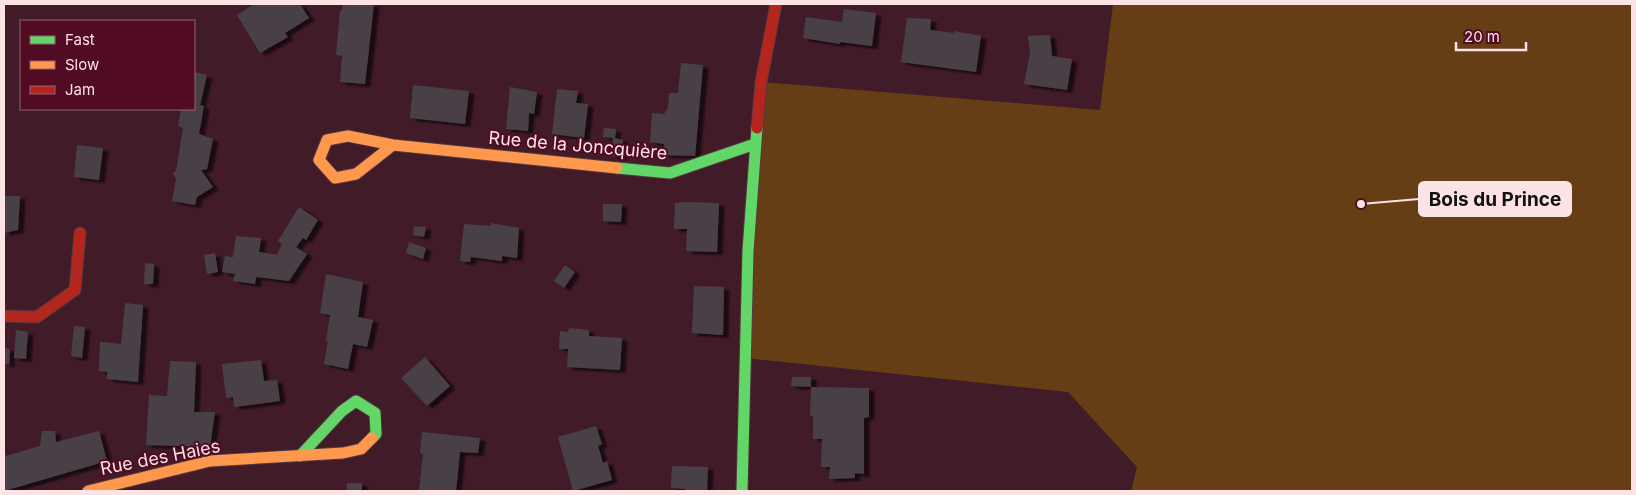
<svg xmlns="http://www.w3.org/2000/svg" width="1636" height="495" viewBox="0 0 1636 495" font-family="Inter,sans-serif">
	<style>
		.green { fill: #653e16 }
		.building { fill: #494146; filter: url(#shadow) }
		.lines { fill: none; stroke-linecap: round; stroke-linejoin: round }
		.fast-casing { stroke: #543940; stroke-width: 13 }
		.slow-casing { stroke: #543940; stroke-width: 13 }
		.jam-casing { stroke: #543940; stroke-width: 13 }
		.fast { stroke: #63d668; stroke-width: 11 }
		.slow { stroke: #ff974d; stroke-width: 11 }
		.jam { stroke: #b3261e; stroke-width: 11 }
		.labels { text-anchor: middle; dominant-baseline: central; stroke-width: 4; stroke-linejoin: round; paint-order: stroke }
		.street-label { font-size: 18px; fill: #fde2e6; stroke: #510c23 }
		.leader { fill: none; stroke: #fde2e6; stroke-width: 2 }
		.callout-dot { fill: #fde2e6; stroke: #510c23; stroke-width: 2 }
		.callout { fill: #fde2e6; stroke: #fde2e6; stroke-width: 2 }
		.callout-label { font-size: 19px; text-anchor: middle; font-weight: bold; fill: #111 }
	</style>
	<defs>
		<filter id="shadow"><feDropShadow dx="5.5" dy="3" stdDeviation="1" flood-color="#0009"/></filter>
	</defs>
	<rect width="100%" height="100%" fill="#421b28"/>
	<path class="green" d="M1113 4H1632V491H1131L1137 467 1068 392 746 358 761 82 1100 110Z"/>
	<path class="building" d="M254 4H300L309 18 285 33 288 37 260 53 237 15Z
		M343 4H374L365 84 340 82 342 56 336 55 340 11H342Z
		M844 9 876 13 872 46 840 42V44L803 38 806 17 842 22Z
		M907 18 931 19 930 30 954 33V31L981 36 976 72 901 62Z
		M1050 35 1052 56 1072 59 1067 90 1024 84 1030 53 1028 36Z
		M681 63 703 65 695 156 664 155V144L650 142 652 113 664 114 668 108 669 93H678Z
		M194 72 207 75 200 105 204 106 199 134 213 139 207 169 201 170 213 187 197 197 195 205 172 201 176 179 173 173 176 171 183 128 178 126 181 109H194Z
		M413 85 469 91 465 124 410 118Z
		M510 87 537 92 534 114 529 113 528 131 506 129Z
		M557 89 578 91 576 103 588 104 584 138 552 134Z
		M604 128 616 129 615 138 623 140 621 157 611 156 613 138 603 137Z
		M77 145 103 148 99 180 74 177Z
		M4 196H20L18 230 4 233Z
		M688 202 719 203 717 252 686 251 687 229H674L675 203Z
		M603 204H622L621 222 603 221Z
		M299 207 318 220 306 240 303 238 296 247 307 254 289 281 256 277 255 284 233 281 235 274 222 272 225 256 233 257 236 236 261 238 259 252 277 255 282 244 278 241Z
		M491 223 519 228 517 258 502 256V261L471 257 470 262 460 261 464 224 491 226Z
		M414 226 426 227 424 237 413 235Z
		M409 242 426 248 423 259 406 253Z
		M215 253 218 272 207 274 204 255Z
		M145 263 154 264 153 284H144Z
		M565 265 575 272 564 288 554 281Z
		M326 274 363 282 358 317 373 320 367 347 353 344 348 369 324 364 328 341H326L330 315 320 313Z
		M694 286 724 287 723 335 692 333Z
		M125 303 143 305 138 382 107 379V372L99 371 100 342 121 344Z
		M74 326 85 327 82 358 71 356Z
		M569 328 589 330V336L622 338 620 370 567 367 568 349H559L560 331 568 332Z
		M16 330 28 332 26 359 14 358Z
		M4 348 10 349 9 364H4Z
		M425 357 450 386 427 406 401 378Z
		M261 360 264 381 277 380 280 401 234 407 233 397 226 398 222 364Z
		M170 361 196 362 194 412H215L210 447 146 445 149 395 167 396Z
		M792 377H811V387L869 388V417L864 418V474L855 473V478L829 479 830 467H821L822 439H813V416H810L811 387 791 386Z
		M596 426 602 444 598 446 603 463 607 461 612 480 573 491 558 437Z
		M42 431H55L56 442 99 431 107 461 4 491V450L6 456 40 446Z
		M422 432 480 438 478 453 460 452 456 491H419L423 454 420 453Z
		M672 466 708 467 707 491H685V489L671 488Z
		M347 483H362V491H347Z"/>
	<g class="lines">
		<defs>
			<path id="fast" d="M617 168 670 173 755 144
				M300 456 342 411 356 401 375 413 376 434 372 438
				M742 491 748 251 757 128"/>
			<path id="slow" d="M393 145 356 174 335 178 319 160 327 140 348 136 393 145 617 168
				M88 491 210 461 343 453 361 449 372 438"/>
			<path id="jam" d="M757 128 761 82 776 4
				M4 316 37 317 75 290 80 233"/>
		</defs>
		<use href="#fast" class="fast-casing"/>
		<use href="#slow" class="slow-casing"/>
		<use href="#jam" class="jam-casing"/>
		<use href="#fast" class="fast"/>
		<use href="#slow" class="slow"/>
		<use href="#jam" class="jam"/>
	</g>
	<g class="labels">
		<g class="street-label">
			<text transform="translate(578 145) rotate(5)">Rue de la Joncquière</text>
			<text transform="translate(160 457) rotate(-11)">Rue des Haies</text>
		</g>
	</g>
	<path class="leader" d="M1361 204L1419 199"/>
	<circle class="callout-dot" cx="1361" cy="204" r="5"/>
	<rect class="callout" x="1419" y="182" width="152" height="34" rx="5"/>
	<g class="callout-label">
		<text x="1495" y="206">Bois du Prince</text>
	</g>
	<rect width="1636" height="495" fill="none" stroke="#fde2e6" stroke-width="10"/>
	<rect x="20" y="20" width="175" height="90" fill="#510c23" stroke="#966271"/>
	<rect x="30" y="36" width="25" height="8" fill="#63d668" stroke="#966271"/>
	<text x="65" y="45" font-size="15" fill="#fde2e6">Fast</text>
	<rect x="30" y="61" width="25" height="8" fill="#ff974d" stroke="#966271"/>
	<text x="65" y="70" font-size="15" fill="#fde2e6">Slow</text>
	<rect x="30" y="86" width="25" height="8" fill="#b3261e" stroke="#966271"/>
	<text x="65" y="95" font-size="15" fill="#fde2e6">Jam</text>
	<path d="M1456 42v8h70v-8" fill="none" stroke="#fde2e6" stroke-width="2.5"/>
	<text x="1464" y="42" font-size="15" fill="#fde2e6" stroke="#510c23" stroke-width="4" paint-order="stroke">20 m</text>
</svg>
